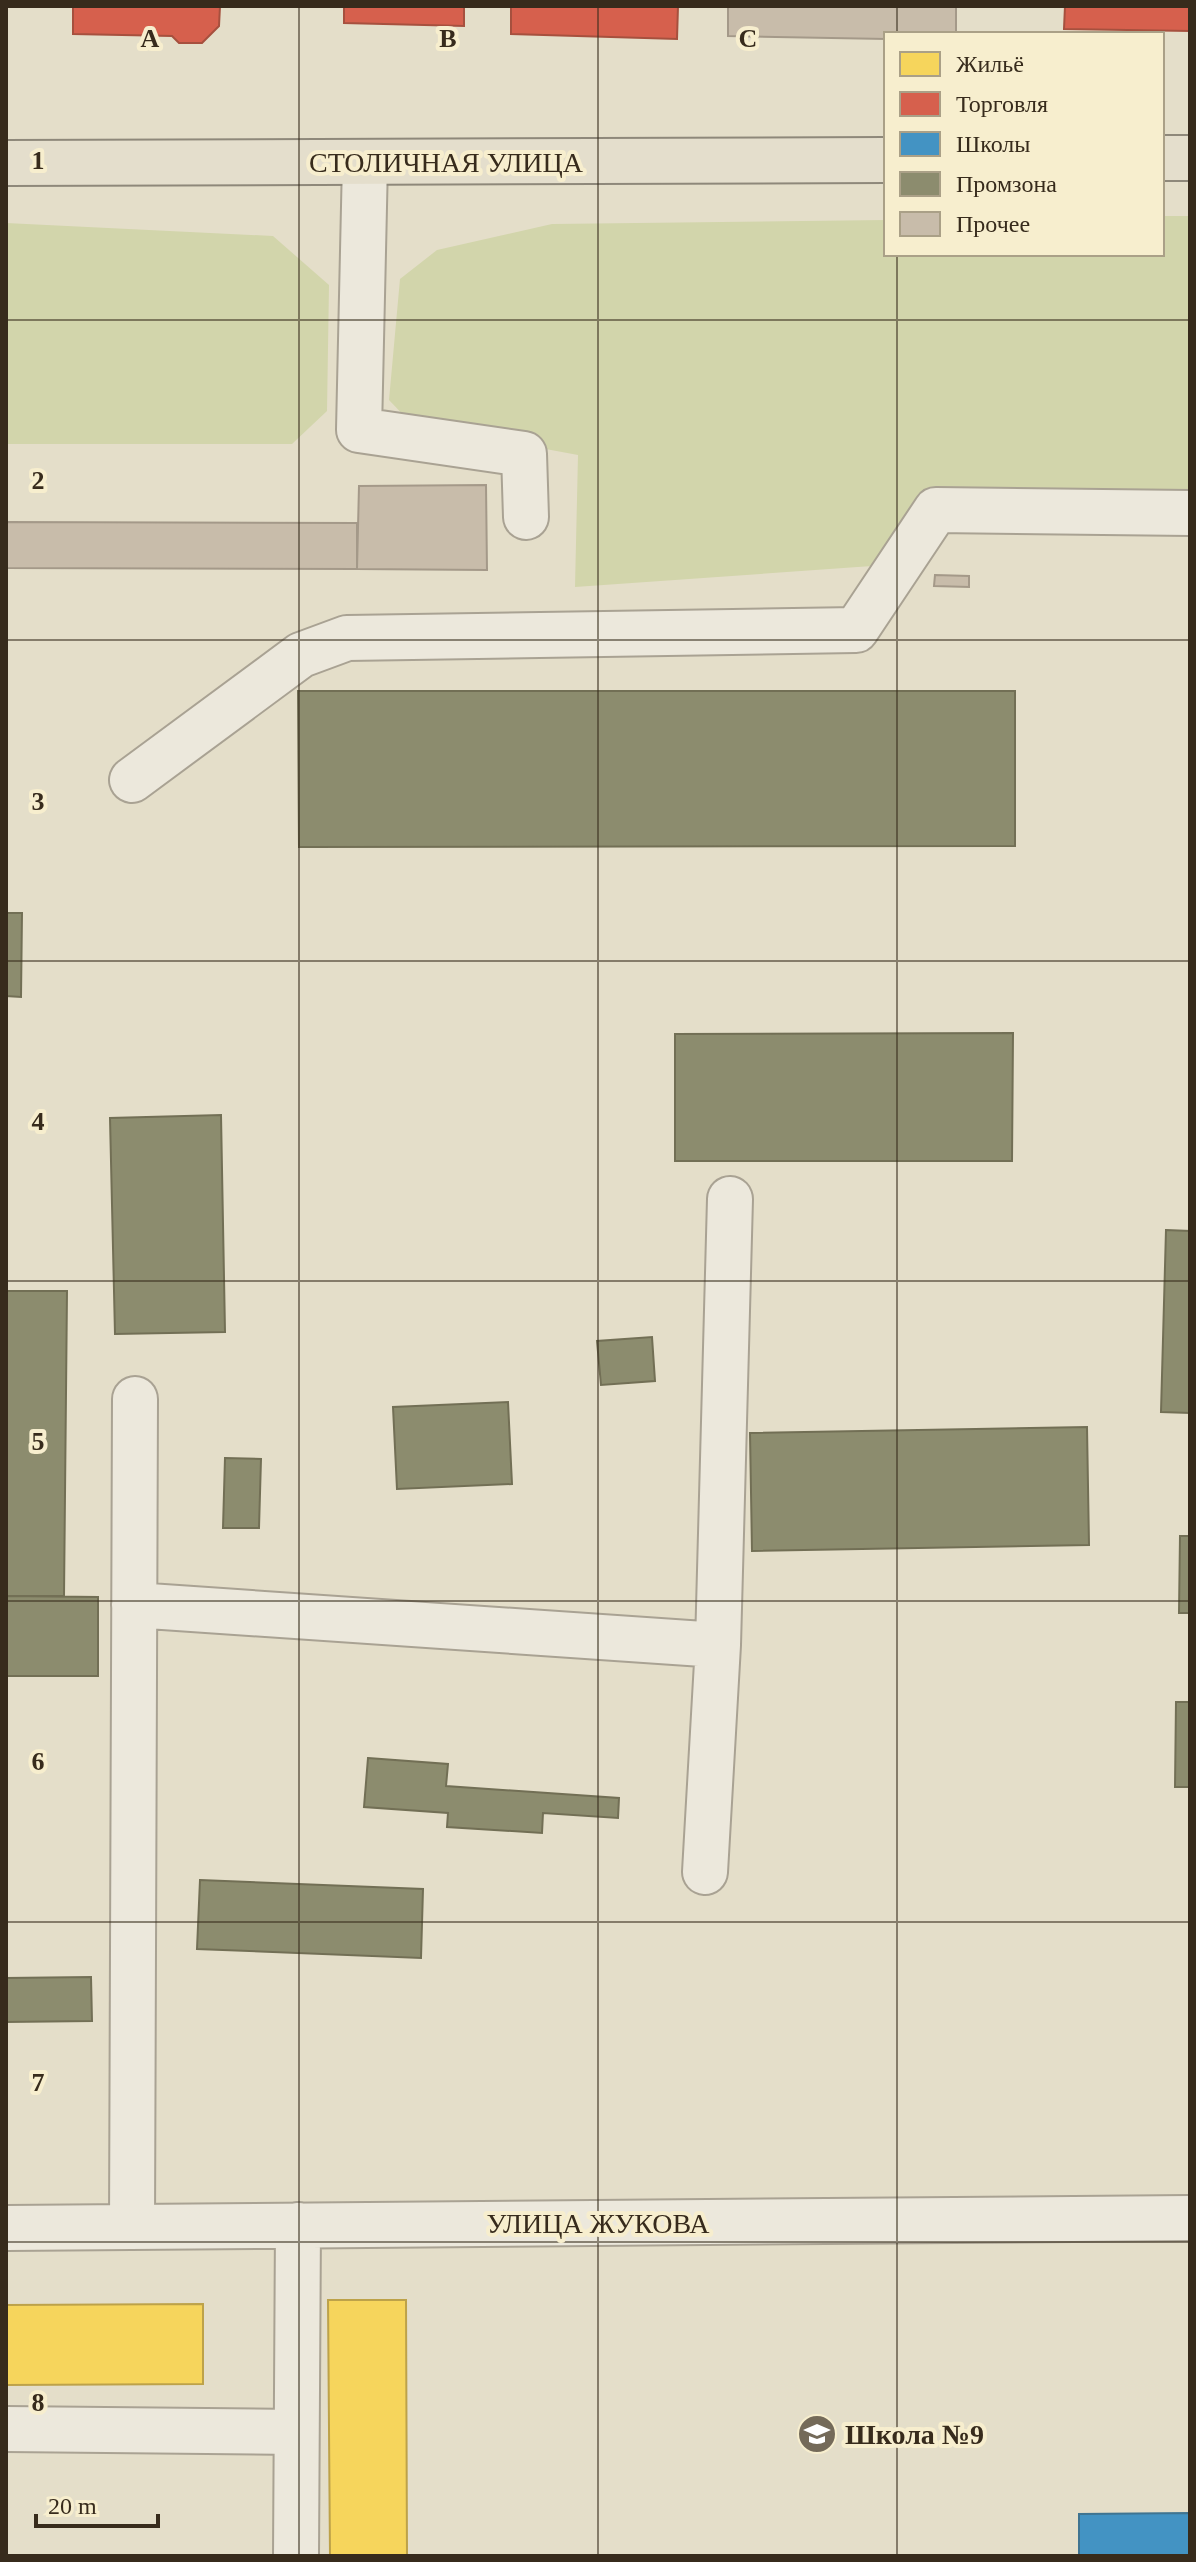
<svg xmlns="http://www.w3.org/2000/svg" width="1196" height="2562" viewBox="0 0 1196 2562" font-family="Georgia,serif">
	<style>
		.green { fill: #d2d5ab }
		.homes { fill: #f6d55c; stroke: #bda249; stroke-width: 2 }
		.shops { fill: #d6604d; stroke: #a6503e; stroke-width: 2 }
		.schools { fill: #4393c3; stroke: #3f7491; stroke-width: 2 }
		.industry { fill: #8c8c6e; stroke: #726f55; stroke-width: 2 }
		.building { fill: #c8bcaa; stroke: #a49989; stroke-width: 2 }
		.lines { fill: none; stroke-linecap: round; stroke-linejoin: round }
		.minor-casing { stroke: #a9a293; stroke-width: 48 }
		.major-casing { stroke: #8e887a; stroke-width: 48 }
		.minor { stroke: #ece8dc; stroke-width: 44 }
		.major { stroke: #e4decc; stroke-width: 44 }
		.grid { fill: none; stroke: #372b1c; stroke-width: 2; stroke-opacity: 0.55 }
		.labels { text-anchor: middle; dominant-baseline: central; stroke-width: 8; stroke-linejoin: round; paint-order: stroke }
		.street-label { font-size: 28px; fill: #372b1c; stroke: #f7eece }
		.poi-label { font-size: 28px; font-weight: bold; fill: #372b1c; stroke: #f7eece; text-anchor: start }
		.grid-label { font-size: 26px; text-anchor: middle; font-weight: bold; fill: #372b1c; stroke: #f7eece; stroke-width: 8; stroke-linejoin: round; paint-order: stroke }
	</style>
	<rect width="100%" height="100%" fill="#e4dec9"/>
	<path class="green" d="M1162 216H1190V504L924 503 886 565 575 587 578 455 412 424 389 400 400 279 437 250 552 224 886 220V254H1162Z
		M6 223 273 236 329 285 327 411 292 444H6Z"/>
	<path class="homes" d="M328 2300H406L407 2556H330Z
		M203 2304V2384L6 2385V2305Z"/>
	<path class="shops" d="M73 6H220L219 26 202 43H179L172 36 73 34Z
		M344 6H464V26L344 23Z
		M511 6H678L677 39 511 34Z
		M1065 6H1190V31L1064 29Z"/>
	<path class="schools" d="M1190 2513V2556H1079V2514Z"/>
	<path class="industry" d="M298 691H1015V846L299 847Z
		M6 913H22L21 997 6 996Z
		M1013 1033 1012 1161H675V1034Z
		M221 1115 225 1332 115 1334 110 1118Z
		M1166 1230 1190 1231V1413L1161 1412Z
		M6 1291H67L64 1596H6Z
		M652 1337 655 1381 601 1385 597 1341Z
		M508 1402 512 1484 397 1489 393 1407Z
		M1087 1427 1089 1545 752 1551 750 1433Z
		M225 1458 261 1459 259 1528H223Z
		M1180 1536H1190V1613H1179Z
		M6 1596 98 1597V1676H6Z
		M1176 1702H1190V1787H1175Z
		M368 1758 448 1764 446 1786 619 1798 618 1818 543 1813 542 1833 447 1827 448 1813 364 1807Z
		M200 1880 423 1889 421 1958 197 1949Z
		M91 1977 92 2021 6 2022V1978Z"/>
	<path class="building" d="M728 6H956V34H886V39L728 36Z
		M486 485 487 570 357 569 359 486Z
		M6 522 357 523V569L6 568Z
		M935 575 969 576V587L934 586Z"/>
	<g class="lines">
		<defs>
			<path id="minor" d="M365 162 359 430 524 454 526 517
				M132 780 301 655 347 638 856 630 936 510 1190 513
				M134 1605 718 1645
				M705 1872 718 1645 730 1199
				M132 2227 135 1399
				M6 2228 1190 2218
				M6 2429 296 2432
				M296 2556 298 2225"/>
			<path id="major" d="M1162 158H1190
				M6 163 886 160"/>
		</defs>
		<use href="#minor" class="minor-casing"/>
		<use href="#major" class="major-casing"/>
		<use href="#minor" class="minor"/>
		<use href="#major" class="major"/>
	</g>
	<path class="grid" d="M299 6V2556M598 6V2556M897 6V34M897 254V2556M6 320H1190M6 640H1190M6 961H1190M6 1281H1190M6 1601H1190M6 1922H1190M6 2242H1190"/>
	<defs>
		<symbol id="school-disc" viewBox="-11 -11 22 22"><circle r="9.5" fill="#746a59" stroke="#f7eece"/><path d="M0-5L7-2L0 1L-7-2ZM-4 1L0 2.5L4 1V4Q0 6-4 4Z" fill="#fff"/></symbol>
	</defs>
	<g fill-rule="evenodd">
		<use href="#school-disc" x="795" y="2412" width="44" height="44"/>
	</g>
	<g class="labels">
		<g class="street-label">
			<text x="446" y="162">СТОЛИЧНАЯ УЛИЦА</text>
			<text x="598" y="2223">УЛИЦА ЖУКОВА</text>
		</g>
		<g class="poi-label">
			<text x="845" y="2434">Школа №9</text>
		</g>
	</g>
	<g class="grid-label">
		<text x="150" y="47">A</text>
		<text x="448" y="47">B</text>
		<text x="748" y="47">C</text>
		<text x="38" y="169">1</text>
		<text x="38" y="489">2</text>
		<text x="38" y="810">3</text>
		<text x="38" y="1130">4</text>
		<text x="38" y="1450">5</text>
		<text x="38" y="1770">6</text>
		<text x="38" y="2091">7</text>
		<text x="38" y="2411">8</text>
	</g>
	<rect width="1196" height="2562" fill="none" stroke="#372b1c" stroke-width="16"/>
	<rect x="884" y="32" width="280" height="224" fill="#f7eece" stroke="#aaa087" stroke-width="2"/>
	<rect x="900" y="52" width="40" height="24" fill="#f6d55c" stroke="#aaa087" stroke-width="2"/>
	<text x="956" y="72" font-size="24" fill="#372b1c">Жильё</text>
	<rect x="900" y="92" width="40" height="24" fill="#d6604d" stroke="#aaa087" stroke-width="2"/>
	<text x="956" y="112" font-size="24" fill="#372b1c">Торговля</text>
	<rect x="900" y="132" width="40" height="24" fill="#4393c3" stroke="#aaa087" stroke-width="2"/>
	<text x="956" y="152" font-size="24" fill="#372b1c">Школы</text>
	<rect x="900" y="172" width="40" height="24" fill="#8c8c6e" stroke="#aaa087" stroke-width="2"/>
	<text x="956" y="192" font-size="24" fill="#372b1c">Промзона</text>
	<rect x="900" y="212" width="40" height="24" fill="#c8bcaa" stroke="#aaa087" stroke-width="2"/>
	<text x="956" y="232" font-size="24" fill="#372b1c">Прочее</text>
	<path d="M36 2514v12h122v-12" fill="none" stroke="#372b1c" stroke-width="4"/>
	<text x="48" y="2514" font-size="24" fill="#372b1c" stroke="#f7eece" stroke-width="6" paint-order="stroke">20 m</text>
</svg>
